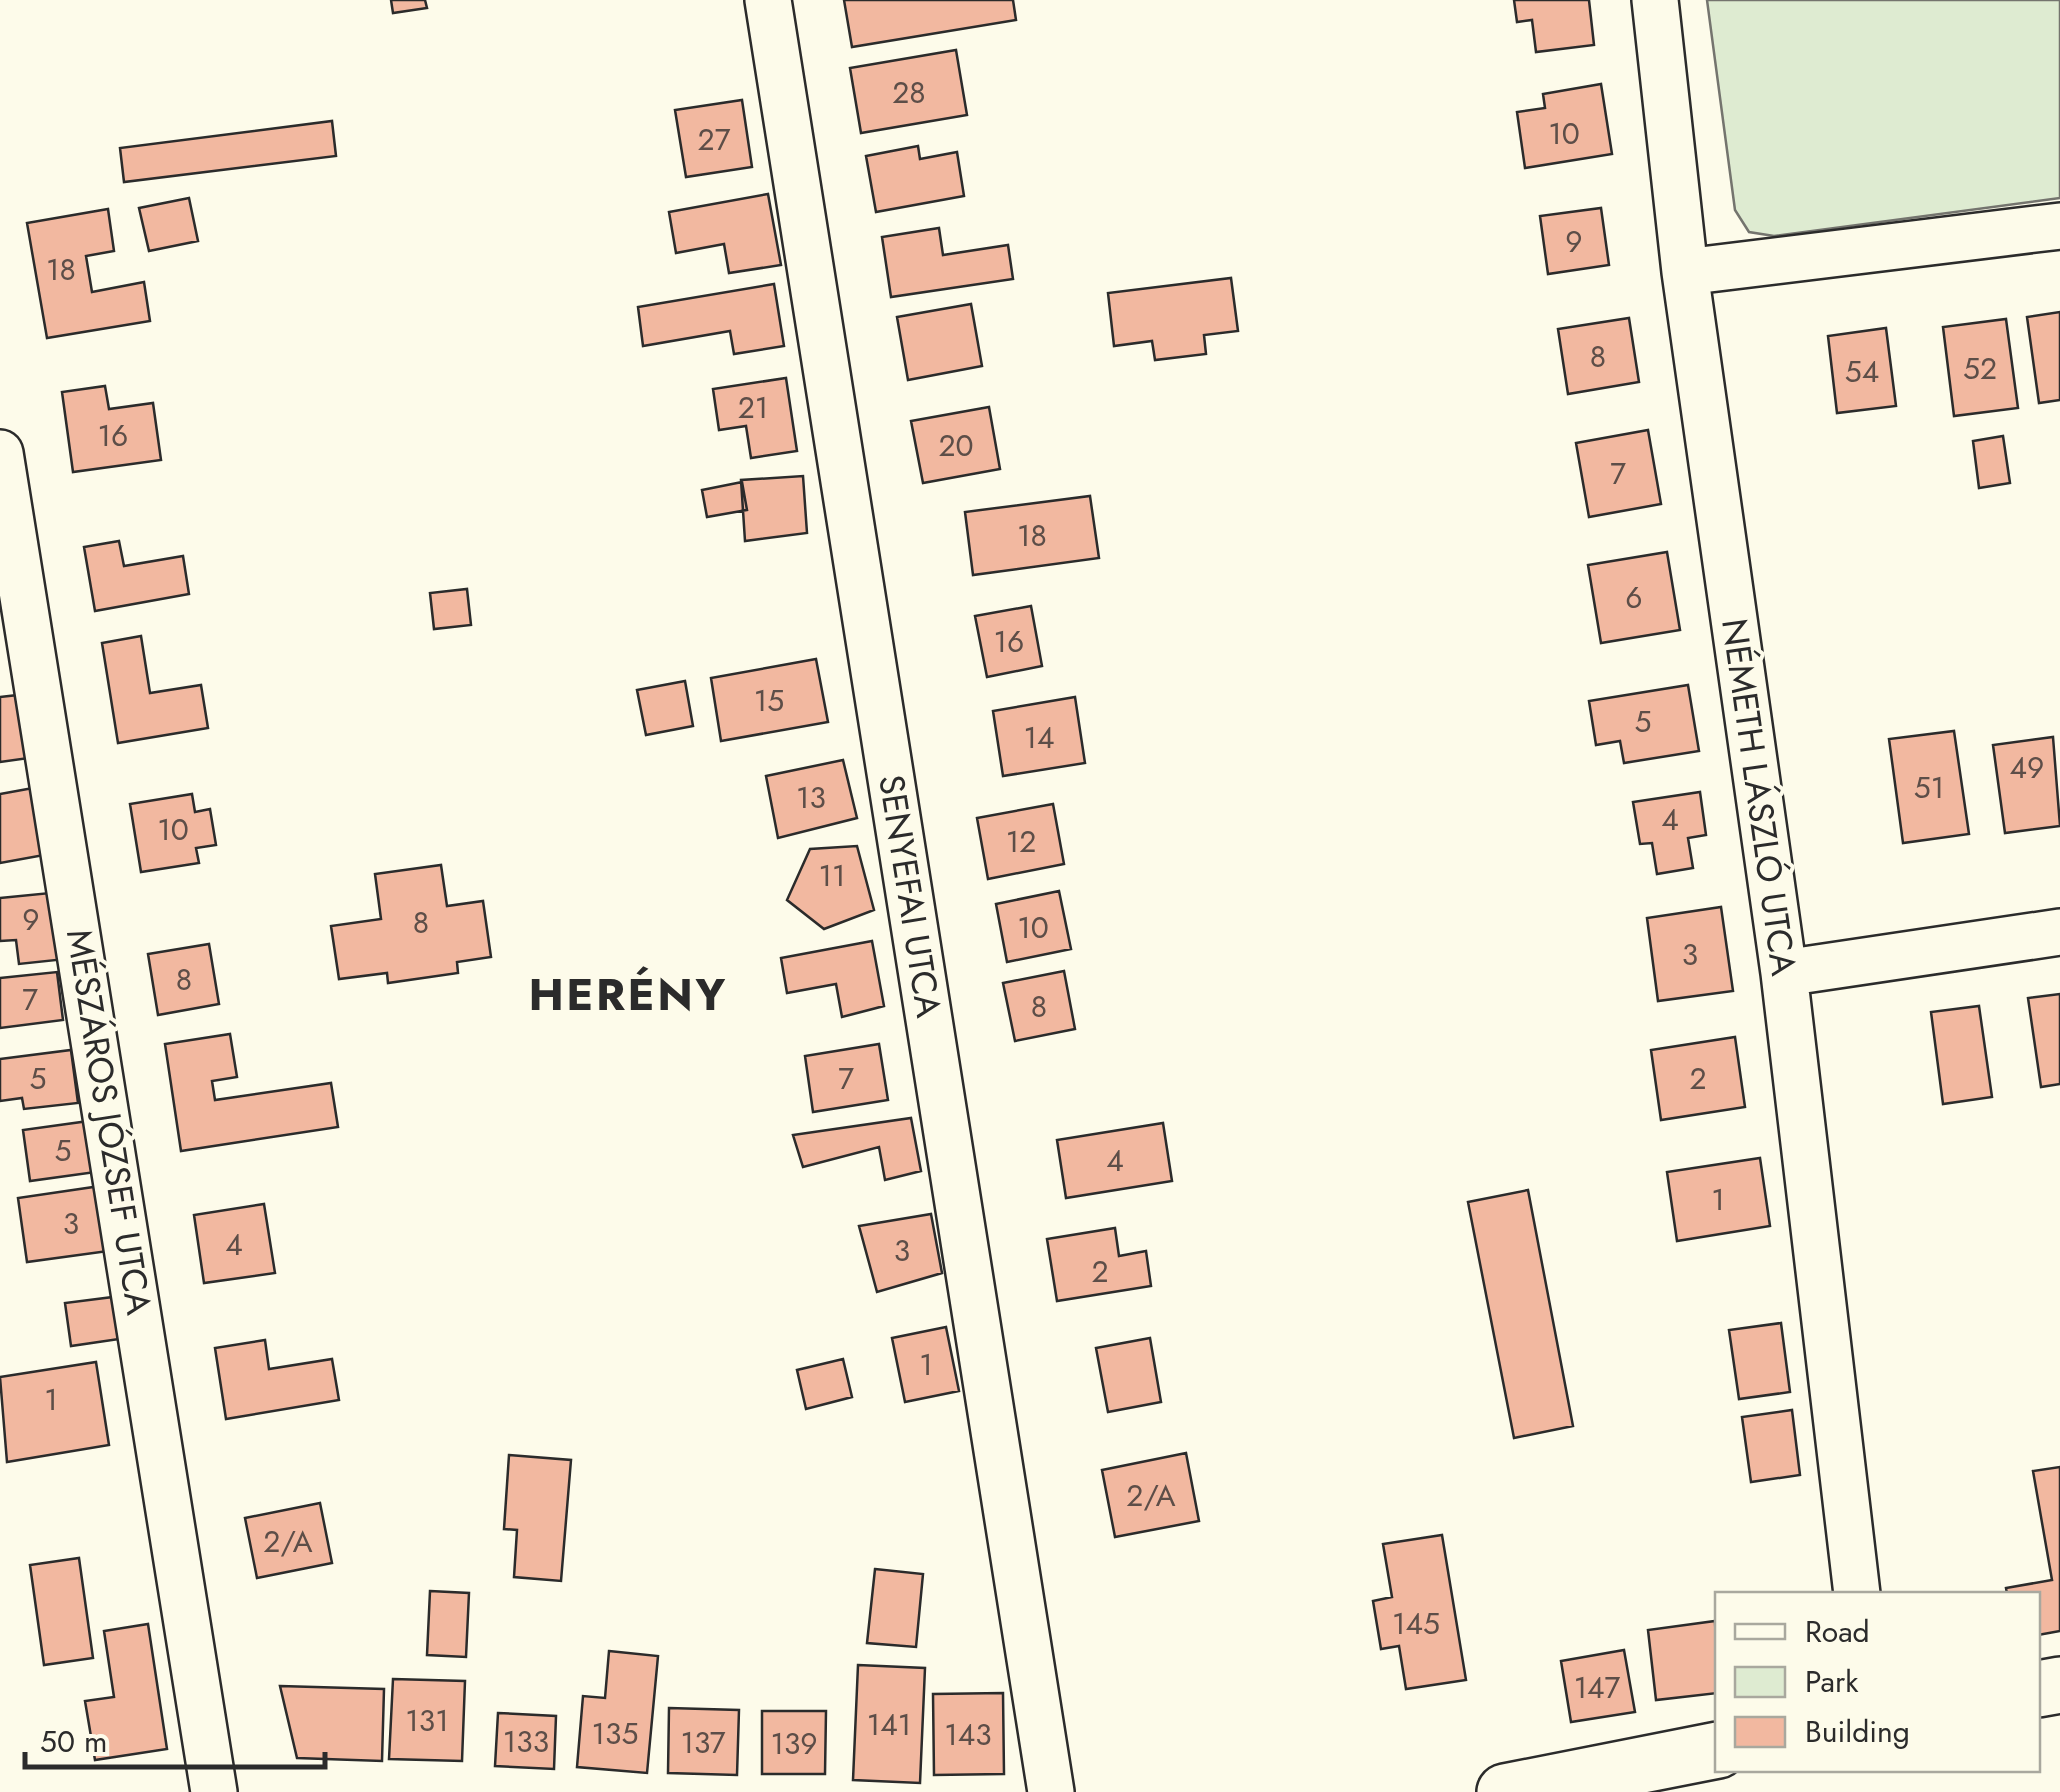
<svg xmlns="http://www.w3.org/2000/svg" width="2060" height="1792" viewBox="0 0 2060 1792" font-family="Jost,sans-serif">
	<style>
		.green { fill: #deebd1; stroke: #74746e; stroke-width: 2.5 }
		.building { fill: #f2b8a0; stroke: #2b2b2b; stroke-width: 2.5 }
		.lines { fill: none; stroke-linecap: round; stroke-linejoin: round }
		.minor-casing { stroke: #2b2b2b; stroke-width: 50 }
		.major-casing { stroke: #2b2b2b; stroke-width: 60 }
		.minor { stroke: #fdfbea; stroke-width: 45 }
		.major { stroke: #fdfbea; stroke-width: 55 }
		.labels { text-anchor: middle; dominant-baseline: central; stroke-width: 8; stroke-linejoin: round; paint-order: stroke }
		.number-label { font-size: 30px; fill: #5d4e48 }
		.street-label { font-size: 35px; fill: #2b2b2b; stroke: #fdfbea }
		.district-label { font-size: 45px; font-weight: bold; letter-spacing: 2.5px; fill: #2b2b2b; stroke: #fdfbea }
	</style>
	<rect width="100%" height="100%" fill="#fdfbea"/>
	<path class="green" d="M1707 0H2060V198L1774 236 1749 232 1735 210Z"/>
	<path class="building" d="M391 0H425L427 8 393 13Z
		M844 0H1013L1016 20 852 47Z
		M1514 0H1589L1594 45 1536 52 1532 20 1517 22Z
		M956 50 967 115 861 133 850 68Z
		M1601 84 1612 154 1525 168 1517 112 1545 108 1543 94Z
		M742 100 752 167 686 177 675 110Z
		M332 121 336 156 124 182 120 148Z
		M918 146 920 159 957 152 964 196 876 212 866 156Z
		M768 194 781 265 729 273 724 244 676 253 669 212Z
		M189 198 198 241 149 251 139 208Z
		M1601 208 1609 265 1548 274 1540 216Z
		M108 209 114 251 86 256 92 292 144 282 150 321 47 338 27 223Z
		M939 228 943 255 1008 245 1013 279 891 297 882 237Z
		M1231 278 1238 331 1204 335 1206 354 1155 360 1152 341 1114 346 1108 293Z
		M774 284 784 346 734 354 730 331 643 346 638 307Z
		M971 304 982 366 908 380 897 317Z
		M2060 312V400L2039 403 2027 317Z
		M1629 318 1639 382 1568 394 1558 329Z
		M2006 319 2018 408 1954 416 1943 327Z
		M1886 328 1896 406 1837 413 1828 336Z
		M786 378 797 451 751 458 746 426 719 430 713 389Z
		M105 386 109 409 153 403 161 460 73 472 62 392Z
		M989 407 1000 469 923 483 911 421Z
		M1648 430 1661 504 1589 517 1576 443Z
		M2003 436 2010 483 1979 488 1973 441Z
		M803 476 807 533 745 541 741 480Z
		M742 482 747 510 707 517 702 490Z
		M1090 496 1099 558 973 575 965 512Z
		M119 541 124 566 183 556 189 594 95 611 84 547Z
		M1667 552 1680 630 1601 643 1588 565Z
		M467 589 471 625 434 629 430 593Z
		M1031 606 1042 666 987 677 975 616Z
		M141 636 150 693 201 685 208 728 118 743 102 643Z
		M816 659 828 722 721 741 711 678Z
		M685 681 693 726 646 735 637 690Z
		M1688 685 1699 751 1624 763 1620 741 1596 745 1589 701Z
		M27 694 36 757 0 762V697Z
		M1075 697 1085 763 1003 776 993 711Z
		M1954 731 1969 834 1903 843 1889 739Z
		M2053 737 2060 826 2005 833 1993 745Z
		M843 760 857 818 778 838 766 776Z
		M44 786 55 853 0 863V794Z
		M1700 792 1706 835 1688 838 1693 868 1657 874 1652 843 1640 844 1633 802Z
		M192 794 195 812 210 809 216 845 196 848 199 863 141 872 130 804Z
		M1053 804 1064 864 988 879 977 818Z
		M857 846 874 910 824 929 787 900 810 849Z
		M441 865 447 906 483 901 491 957 457 962 458 973 388 983 387 973 339 979 331 926 381 919 375 874Z
		M1059 891 1071 949 1007 962 996 904Z
		M60 892 66 959 19 964 16 940 0 941V898Z
		M1721 907 1733 991 1658 1001 1647 918Z
		M872 941 884 1006 842 1017 836 984 787 993 781 958Z
		M209 944 219 1004 158 1015 148 954Z
		M1064 971 1075 1029 1015 1041 1003 983Z
		M57 972 63 1020 0 1028V978Z
		M2060 994V1084L2041 1087 2028 998Z
		M1979 1006 1992 1097 1943 1104 1931 1012Z
		M230 1034 237 1077 212 1081 215 1100 331 1083 338 1127 181 1151 165 1044Z
		M1735 1037 1745 1107 1661 1120 1651 1050Z
		M879 1044 888 1100 813 1112 805 1056Z
		M71 1050 78 1103 24 1109 22 1098 0 1101V1059Z
		M911 1118 921 1171 885 1180 879 1147 803 1167 793 1135Z
		M96 1120 103 1171 30 1181 23 1130Z
		M1163 1123 1172 1181 1066 1198 1057 1140Z
		M1760 1158 1770 1226 1677 1241 1667 1172Z
		M114 1184 123 1249 27 1262 18 1198Z
		M1528 1190 1573 1426 1514 1438 1468 1202Z
		M264 1204 275 1273 204 1283 194 1215Z
		M931 1214 942 1273 877 1292 859 1226Z
		M1115 1228 1119 1256 1146 1251 1151 1286 1057 1301 1047 1239Z
		M121 1296 126 1338 71 1346 65 1303Z
		M1781 1323 1790 1392 1739 1399 1729 1330Z
		M946 1327 959 1391 905 1402 892 1338Z
		M1150 1338 1161 1402 1108 1412 1096 1348Z
		M265 1340 269 1369 332 1359 339 1400 226 1419 215 1348Z
		M843 1359 852 1397 806 1409 797 1370Z
		M96 1362 109 1445 7 1462 0 1377Z
		M1792 1410 1800 1475 1751 1482 1742 1417Z
		M1186 1453 1199 1521 1115 1537 1102 1470Z
		M509 1455 571 1460 561 1581 514 1577 517 1530 504 1529Z
		M2060 1467V1631L2038 1635V1594H2007L2006 1588 2052 1580 2033 1471Z
		M320 1503 332 1563 257 1578 245 1518Z
		M1442 1535 1466 1680 1406 1689 1399 1646 1381 1649 1373 1601 1392 1597 1383 1544Z
		M79 1558 93 1658 44 1665 30 1565Z
		M875 1569 923 1574 916 1647 867 1643Z
		M430 1591 469 1593 466 1657 427 1655Z
		M1715 1621 1718 1693 1656 1700 1648 1630Z
		M148 1624 167 1749 95 1760 85 1701 114 1697 104 1631Z
		M1624 1650 1635 1712 1571 1722 1561 1661Z
		M609 1651 658 1656 647 1773 577 1767 583 1696 605 1698Z
		M858 1665 925 1668 920 1783 853 1780Z
		M393 1679 465 1681 462 1761 389 1759Z
		M280 1686 384 1689 382 1761 297 1758Z
		M1003 1693 1004 1774 934 1775 933 1694Z
		M669 1708 739 1710 737 1775 668 1773Z
		M762 1711H826L825 1774H762Z
		M498 1713 556 1716 554 1769 495 1766Z"/>
	<g class="lines">
		<defs>
			<path id="minor" d="M768 0 1051 1792
				M1655 0 1685 272 1784 973 1857 1594
				M1685 272 2060 226
				M0 453 214 1792
				M1784 973 2060 932"/>
			<path id="major" d="M2038 1689 2060 1685
				M1505 1792 1718 1750"/>
		</defs>
		<use href="#minor" class="minor-casing"/>
		<use href="#major" class="major-casing"/>
		<use href="#minor" class="minor"/>
		<use href="#major" class="major"/>
	</g>
	<g class="labels">
		<g class="number-label">
			<text x="909" y="92">28</text>
			<text x="1564" y="133">10</text>
			<text x="714" y="139">27</text>
			<text x="1574" y="241">9</text>
			<text x="61" y="269">18</text>
			<text x="1598" y="356">8</text>
			<text x="1980" y="368">52</text>
			<text x="1862" y="371">54</text>
			<text x="753" y="407">21</text>
			<text x="113" y="435">16</text>
			<text x="956" y="445">20</text>
			<text x="1618" y="473">7</text>
			<text x="1032" y="535">18</text>
			<text x="1634" y="597">6</text>
			<text x="1009" y="641">16</text>
			<text x="769" y="700">15</text>
			<text x="1643" y="721">5</text>
			<text x="1039" y="737">14</text>
			<text x="2027" y="767">49</text>
			<text x="1929" y="787">51</text>
			<text x="811" y="797">13</text>
			<text x="1670" y="819">4</text>
			<text x="173" y="829">10</text>
			<text x="1021" y="841">12</text>
			<text x="832" y="875">11</text>
			<text x="31" y="919">9</text>
			<text x="421" y="922">8</text>
			<text x="1033" y="927">10</text>
			<text x="1690" y="954">3</text>
			<text x="184" y="979">8</text>
			<text x="30" y="999">7</text>
			<text x="1039" y="1006">8</text>
			<text x="38" y="1078">5</text>
			<text x="846" y="1078">7</text>
			<text x="1698" y="1078">2</text>
			<text x="63" y="1150">5</text>
			<text x="1115" y="1160">4</text>
			<text x="1718" y="1199">1</text>
			<text x="71" y="1223">3</text>
			<text x="234" y="1244">4</text>
			<text x="902" y="1250">3</text>
			<text x="1100" y="1271">2</text>
			<text x="926" y="1364">1</text>
			<text x="51" y="1399">1</text>
			<text x="1151" y="1495">2/A</text>
			<text x="288" y="1541">2/A</text>
			<text x="1416" y="1623">145</text>
			<text x="1597" y="1687">147</text>
			<text x="427" y="1720">131</text>
			<text x="889" y="1724">141</text>
			<text x="615" y="1733">135</text>
			<text x="968" y="1734">143</text>
			<text x="526" y="1741">133</text>
			<text x="703" y="1742">137</text>
			<text x="794" y="1743">139</text>
		</g>
		<g class="street-label">
			<text transform="translate(1759 797) rotate(82)">NÉMETH LÁSZLÓ UTCA</text>
			<text transform="translate(910 896) rotate(81)">SENYEFAI UTCA</text>
			<text transform="translate(109 1122) rotate(81)">MÉSZÁROS JÓZSEF UTCA</text>
		</g>
		<g class="district-label">
			<text x="628" y="994">HERÉNY</text>
		</g>
	</g>
	<rect x="1715" y="1592" width="325" height="180" fill="#fdfbea" stroke="#a9a89e" stroke-width="2.5"/>
	<rect x="1735" y="1624" width="50" height="15" fill="#fdfbea" stroke="#a9a89e" stroke-width="2.5"/>
	<text x="1805" y="1642" font-size="30" fill="#2b2b2b">Road</text>
	<rect x="1735" y="1667" width="50" height="30" fill="#deebd1" stroke="#a9a89e" stroke-width="2.5"/>
	<text x="1805" y="1692" font-size="30" fill="#2b2b2b">Park</text>
	<rect x="1735" y="1717" width="50" height="30" fill="#f2b8a0" stroke="#a9a89e" stroke-width="2.5"/>
	<text x="1805" y="1742" font-size="30" fill="#2b2b2b">Building</text>
	<path d="M25 1752v15h300v-15" fill="none" stroke="#2b2b2b" stroke-width="5"/>
	<text x="40" y="1752" font-size="30" fill="#2b2b2b" stroke="#fdfbea" stroke-width="8" paint-order="stroke">50 m</text>
</svg>
